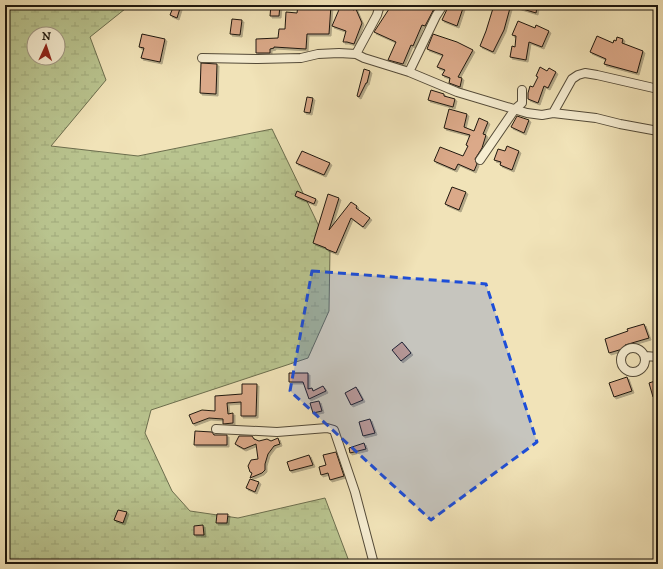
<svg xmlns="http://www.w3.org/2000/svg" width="663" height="569" viewBox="0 0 663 569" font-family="'IM FELL DW Pica',serif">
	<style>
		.wetland { fill: url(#wetland-marsh); stroke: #6c6e4e; fill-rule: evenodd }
		.building { fill: #dba989; stroke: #1e170e; filter: url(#shadow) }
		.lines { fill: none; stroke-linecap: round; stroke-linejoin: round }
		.street-casing { stroke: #534a38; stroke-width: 10 }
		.street { stroke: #f6edd1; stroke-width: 8 }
		.marked { fill: #1d4ed8; fill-opacity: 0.2; stroke: #1d4ed8; stroke-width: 3; stroke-dasharray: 8 5; stroke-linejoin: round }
	</style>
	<defs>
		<pattern id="wetland-marsh" width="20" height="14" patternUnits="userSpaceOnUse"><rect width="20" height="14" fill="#b9c48f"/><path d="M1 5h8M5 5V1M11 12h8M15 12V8" fill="none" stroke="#9fa87a"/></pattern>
		<filter id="shadow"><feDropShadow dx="2" dy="2" stdDeviation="0" flood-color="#0004"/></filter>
	</defs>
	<rect width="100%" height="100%" fill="#f1e3b8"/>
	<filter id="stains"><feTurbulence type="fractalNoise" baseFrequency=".005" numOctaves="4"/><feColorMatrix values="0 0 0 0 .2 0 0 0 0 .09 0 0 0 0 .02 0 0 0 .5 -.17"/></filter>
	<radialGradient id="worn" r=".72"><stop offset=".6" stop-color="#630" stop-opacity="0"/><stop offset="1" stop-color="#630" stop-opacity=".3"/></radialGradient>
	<path class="wetland" d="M5 5H130L90 37 106 80 51 146 138 156 272 129 330 249 329 311 308 358 151 410 145 433 172 491 190 511 238 518 325 498 350 564H5ZM34 34H58V58H34Z"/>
	<path class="building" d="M174 5H181L177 18 170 15Z
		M271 5H280L279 16H270Z
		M298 5H331L329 34H307L306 49 274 47V48L270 49V53H256V39L278 38 279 29H285L286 12 297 13Z
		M341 5 354 10 355 7 362 23 354 44 347 42H343L346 31 332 26Z
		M385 5H436L425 26 422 25 413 46 411 45 403 64 388 60 396 42 374 32 389 9 385 7Z
		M449 5H464L457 26 442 20Z
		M494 5H505V6L510 8 504 30 493 52 480 46 486 31Z
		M513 5H534V6L537 7 536 13 513 6Z
		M232 19 242 20 240 35 230 34Z
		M518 21 535 28 536 25 549 31 542 47 529 42 526 60 510 57 512 46 515 47 516 36 512 35Z
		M142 34 165 39 160 62 141 58 144 48 139 47Z
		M433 34 457 42 473 50 458 77 462 78 460 87 449 83 450 78 442 75 445 70 437 67 443 55 427 49Z
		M597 36 613 43 614 40 616 41 617 37 623 39 622 43 643 51 637 73 604 64 606 59 590 52Z
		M201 63 217 64 216 94 200 93Z
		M540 67 547 71 549 68 556 72 548 88 544 86 538 103 528 99V93L530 86 533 87 538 77 536 76Z
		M364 69 370 71 367 83H366L359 97 357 96Z
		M431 90 444 94V96L455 99 453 107 428 100Z
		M307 97 313 98 310 113 304 112Z
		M449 109 467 114 464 127 474 131 479 118 488 122 483 134 486 135 482 148 475 159 477 164 474 171 458 164 455 170 434 161 440 147 463 156 468 146 466 145 470 135 444 128Z
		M517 116 529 120 524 133 511 127Z
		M507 146 519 151 512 170 500 165 501 162 494 160 498 149 505 151Z
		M302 151 330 163 324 175 296 163Z
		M452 187 466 192 459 210 445 204Z
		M297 191 316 199 314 204 295 196Z
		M328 194 339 198 329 230 351 202 357 206 356 208 370 218 363 227 351 218 336 253 326 249V248L313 243Z
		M644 324 649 338 625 345 626 348 609 353 605 339 628 331 627 329Z
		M402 342 411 353 401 361 392 350Z
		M289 373H308V389L312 388 313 391 323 386 326 391 309 399 303 382H289Z
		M627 377 632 391 614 397 609 383Z
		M658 380V395L653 397 649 383Z
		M242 384H257L256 416H241V402L227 403 228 414 233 413V423L223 424V419L209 418 193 424 189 415 202 410 215 411V396L242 394Z
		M356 387 363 400 351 405 345 393Z
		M319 401 322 411 313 413 310 403Z
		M370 419 375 433 363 436 359 422Z
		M195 431 212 432 214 435H227V445H194Z
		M239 436H252L254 439 259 441 267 439 271 441 278 438 280 444 274 446 268 454 265 464V470L262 473 250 478 252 473 250 472 248 466 251 460 258 459 256 444 244 449 235 444Z
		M364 443 366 449 350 453 349 448Z
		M336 452 344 476 330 480 328 473 321 475 319 467 326 465 323 455Z
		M309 455 313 465 290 471 287 462Z
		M250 479 259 482 255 492 246 488Z
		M118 510 127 512 123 523 114 520Z
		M217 514H228L227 523H216Z
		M203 525 204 535H194V526Z"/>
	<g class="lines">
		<defs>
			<path id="street" d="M356 54 377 15 380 5
				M202 58 258 59 301 58 318 54 339 53 356 54 364 58 409 72 457 92 527 113 542 115 553 113 572 79 578 75 585 73 597 75 658 89
				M409 72 436 16 443 5
				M553 113 596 118 620 124 658 131
				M480 160 515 109 522 103V90
				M621 360a12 12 0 1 1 24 0a12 12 0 1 1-24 0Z
				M645 356 658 357
				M216 429 277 432 327 428 334 430 355 492 374 564"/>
		</defs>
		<use href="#street" class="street-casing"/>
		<use href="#street" class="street"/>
	</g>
	<path class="marked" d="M312 271 486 284 537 442 431 520 290 391Z"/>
	<rect width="663" height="569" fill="none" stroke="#f1e3b8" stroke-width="20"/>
	<rect x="6" y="6" width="651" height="557" fill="none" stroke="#1e170e" stroke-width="2"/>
	<rect x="10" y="10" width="643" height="549" fill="none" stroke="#1e170e"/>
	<g transform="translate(46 46) rotate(3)"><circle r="19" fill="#f6edd1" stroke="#a09783"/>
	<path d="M0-3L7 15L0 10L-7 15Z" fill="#8f2418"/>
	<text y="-6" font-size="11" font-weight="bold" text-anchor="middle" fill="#1e170e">N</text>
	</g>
	<rect width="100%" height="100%" filter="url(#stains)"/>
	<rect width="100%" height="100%" fill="url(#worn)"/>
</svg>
